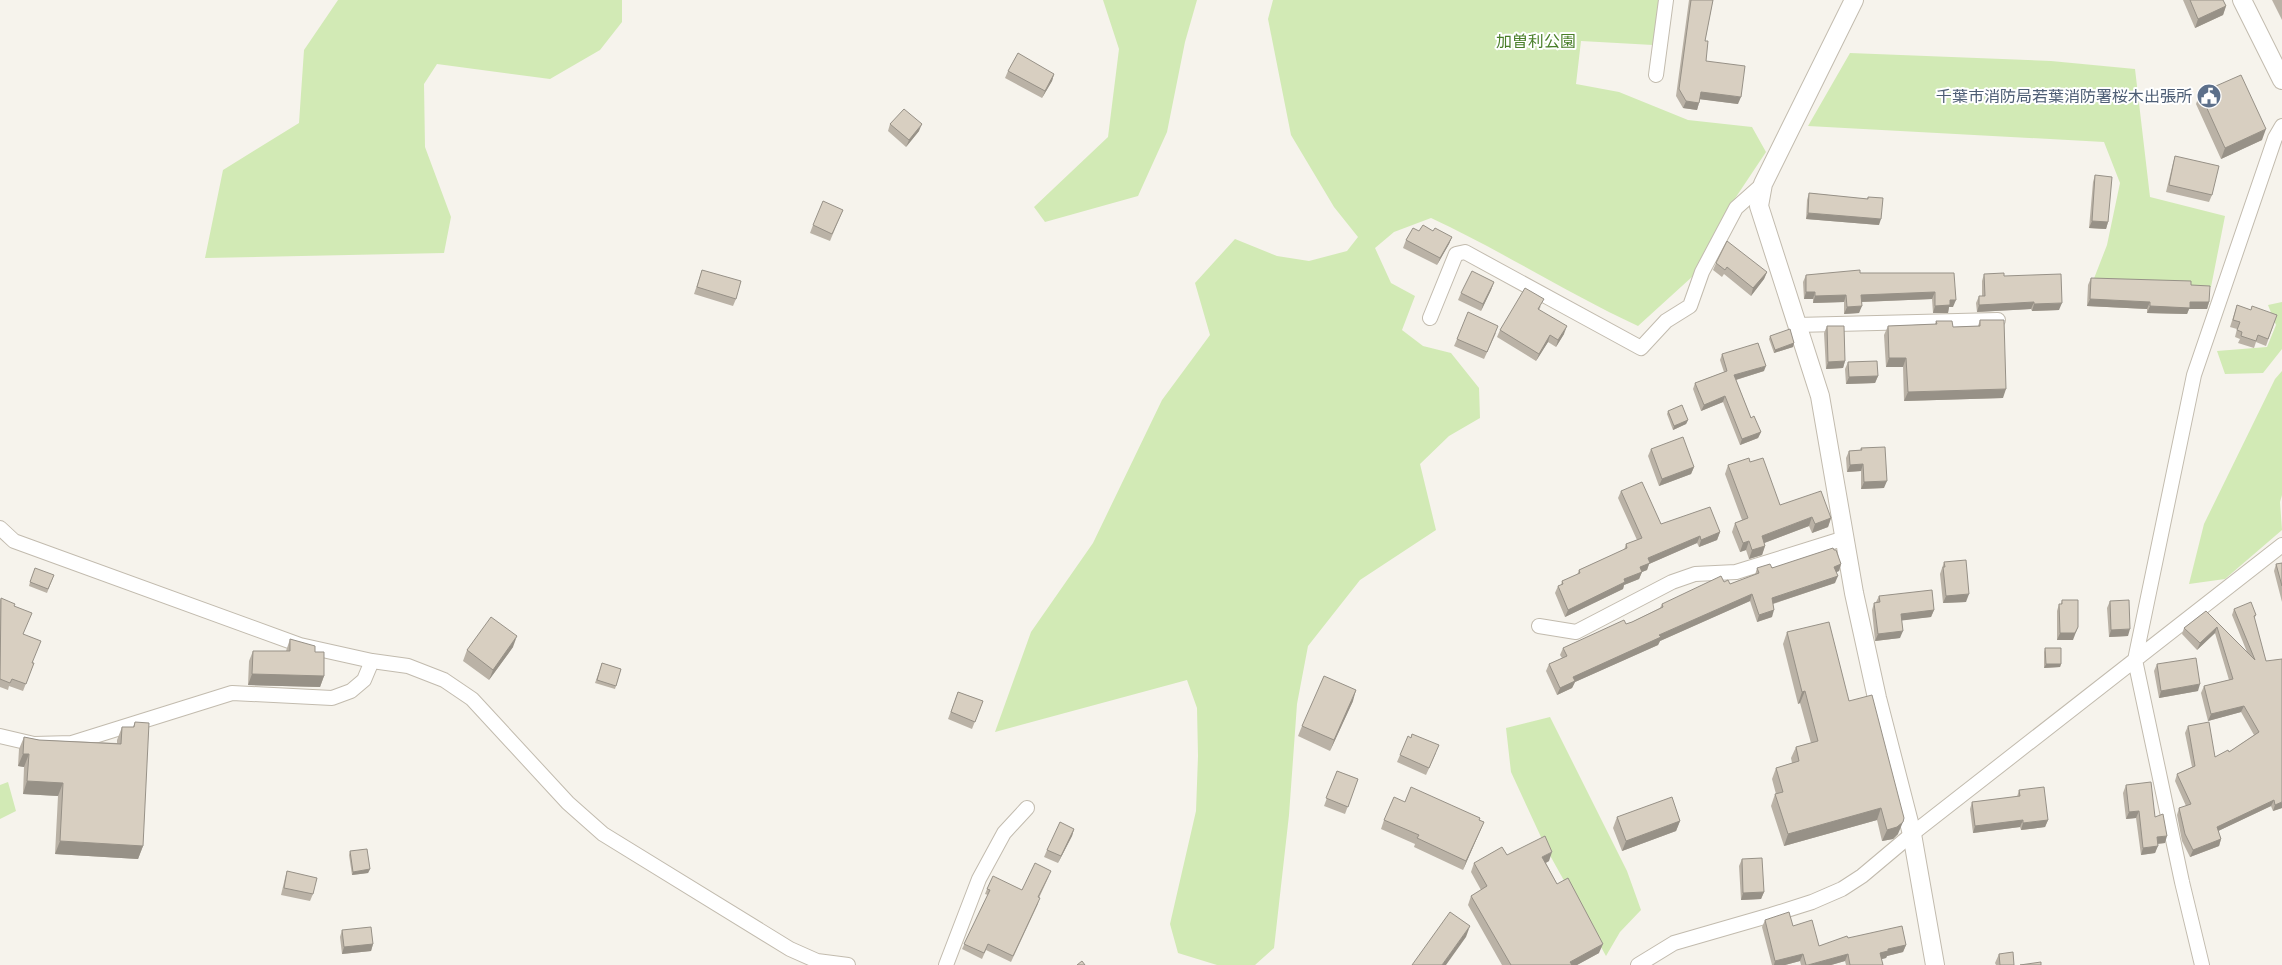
<svg xmlns="http://www.w3.org/2000/svg" width="2282" height="965" viewBox="0 0 2282 965" font-family="Raleway,'Noto Sans JP',sans-serif">
	<style>
		.green { fill: #d2eab5 }
		.lines { fill: none; stroke-linecap: round; stroke-linejoin: round }
		.minor-casing { stroke: #c2bbae; stroke-width: 16 }
		.tertiary-casing { stroke: #c2bbae; stroke-width: 20 }
		.minor { stroke: #fff; stroke-width: 14 }
		.tertiary { stroke: #fff; stroke-width: 18 }
		.wall { fill: #bab2a6 }
		.shaded-wall { fill: #979187 }
		.building { fill: #d8cfc1; stroke: #979187 }
		.labels { text-anchor: middle; dominant-baseline: central; stroke-width: 4; stroke-linejoin: round; paint-order: stroke }
		.park-label { font-size: 16px; fill: #4a7f2a; stroke: #fff }
		.service-label { font-size: 16px; fill: #4e5e75; stroke: #fff; text-anchor: end }
	</style>
	<rect width="100%" height="100%" fill="#f6f3ec"/>
	<path class="green" d="M338 0H622V22L600 50 550 79 437 64 424 84 425 147 451 217 444 253 205 258 223 170 299 123 304 50Z
		M1103 0H1197L1185 42 1167 132 1138 196 1045 222 1034 207 1108 137 1119 49Z
		M1273 0H1659L1653 45 1581 41 1576 84 1619 92 1688 120 1752 127 1766 152 1734 200 1693 276 1638 326C1567 293 1502 251 1431 218L1394 232 1375 248 1391 283 1415 296 1402 330 1423 346 1451 353 1479 388 1480 418 1449 436 1420 464 1436 530 1360 580 1308 646 1297 704 1289 815 1274 948 1255 965H1217L1178 953 1170 924 1196 811 1198 756 1197 708 1187 680 995 732 1031 632 1093 543 1162 400 1210 335 1195 283 1235 239 1277 256 1309 261 1347 251 1358 237 1334 207 1291 135 1268 19Z
		M1850 53 2051 61 2135 69 2150 197 2225 216 2211 287 2093 281 2107 245 2120 183 2104 142 1808 126Z
		M2282 302V349L2263 373 2225 374 2217 351 2267 347 2276 325 2268 305Z
		M2282 371V495L2280 502 2282 530 2225 579 2189 584 2204 524 2275 379Z
		M1550 717 1627 871 1641 910 1620 932 1606 956 1547 850 1511 772 1506 728Z
		M8 782 16 811 0 819V785Z"/>
	<g class="lines">
		<defs>
			<path id="minor" d="M1656 75 1666 0
				M1430 318 1456 254 1465 252 1641 348 1666 321 1690 306 1702 272 1736 208 1763 184
				M1796 325 1998 320
				M0 528 14 541 300 645 372 661 408 666 444 680 472 699 568 803 603 834 790 949 817 961 848 965
				M1539 626 1576 632 1672 582 1695 574 1736 572 1845 538
				M0 736 34 744 72 743 232 693 332 698 351 691 364 680 372 661
				M946 965 979 879 1004 833 1027 808
				M1638 965 1674 943 1771 915 1812 902 1842 889 1862 876 1912 834 2282 545
				M2202 965 2182 882 2135 660 2194 375 2275 138 2282 126"/>
			<path id="tertiary" d="M1854 0 1763 184 1759 206 1820 396 1854 593 1877 698 1912 834 1935 965
				M2242 0 2282 80"/>
		</defs>
		<use href="#minor" class="minor-casing"/>
		<use href="#tertiary" class="tertiary-casing"/>
		<use href="#minor" class="minor"/>
		<use href="#tertiary" class="tertiary"/>
	</g>
	<path class="wall" d="M1689 0H1713L1705 41 1706 61 1738 104 1700 99 1697 110 1683 108 1676 96Z
		M2183 0H2223L2226 6 2223 15 2195 28Z
		M2272 0H2282V20Z
		M1008 71 1054 74 1052 81 1042 98 1005 78Z
		M2200 93 2262 140 2221 159 2196 104Z
		M890 124 919 131 906 147 888 131Z
		M2175 156 2212 195 2209 202 2166 192 2173 163Z
		M2095 175 2108 222 2106 229 2089 228 2093 182Z
		M1809 193 1867 199 1868 197 1879 225 1806 219 1807 200Z
		M843 210 830 241 810 233 813 225Z
		M1419 231H1433L1452 237 1449 244 1437 265 1403 248 1406 240Z
		M1716 263 1767 272 1764 279 1751 296 1724 274 1722 277 1713 270Z
		M702 270 736 299 733 306 694 294Z
		M1860 273H1954L1953 307H1949L1948 313H1933L1932 299 1862 302 1859 313 1844 314V302L1813 303V299H1804L1803 282 1806 275Z
		M1984 274 2004 276 2059 310 2032 311 2031 309 1977 312 1976 303 1979 296H1982V281Z
		M2091 278 2191 285 2209 302 2207 309H2189L2187 314 2147 313V309L2087 306 2088 285Z
		M1494 282 1491 290 1481 311 1458 300 1461 293Z
		M2237 305 2251 310 2277 315 2266 346 2256 342 2254 348 2238 343 2240 339 2235 337 2237 329 2230 327Z
		M1541 306 1539 310 1564 334 1556 347 1548 342 1536 361 1497 337 1500 330Z
		M1980 320 2003 398 1904 401 1903 367H1886L1884 335 1888 326 1935 324 1936 321 1953 327 1978 326Z
		M1827 326 1845 361 1843 368 1826 369 1824 333Z
		M1496 333 1484 359 1454 346 1457 339Z
		M1770 336 1794 343 1793 347 1774 353 1769 339Z
		M1722 354 1764 371 1736 380 1751 418 1761 432 1758 438 1740 445 1723 402 1701 411 1693 389 1695 383 1724 372 1720 360Z
		M1848 362 1878 376 1875 383 1846 384 1845 369Z
		M1668 411 1688 420 1686 424 1673 430 1667 414Z
		M1861 448 1884 488 1861 489V471L1847 472 1846 458 1849 451 1860 450Z
		M1651 449 1694 467 1691 474 1659 486 1648 456Z
		M1750 462 1780 505 1831 518 1828 527 1812 533 1809 526 1764 543 1765 546 1762 555 1749 559 1746 550 1740 552 1732 532 1735 523 1742 520 1725 474 1728 465Z
		M1621 491 1661 524 1720 532 1717 540 1699 547 1697 543 1649 564 1647 570 1642 572 1639 579 1624 585 1623 589 1565 617 1555 593 1558 586 1561 585 1562 581 1577 575 1579 570 1624 550 1626 544 1637 540 1618 498Z
		M1944 562 1966 602 1943 603 1940 574Z
		M2282 563V602L2274 571 2276 564Z
		M1841 564 1839 571 1836 572 1835 583 1773 604 1772 617 1757 622 1750 601 1660 641 1658 645 1575 682 1572 688 1557 695 1546 671 1549 664 1562 658 1560 655 1563 648 1626 624 1632 622 1660 608 1662 604 1724 582 1730 584 1755 575 1757 568Z
		M54 575 47 593 29 586 30 582Z
		M1879 596 1934 610 1931 617 1901 620 1900 638 1875 641 1872 610 1874 603 1876 602Z
		M0 599 14 606 33 663H34L23 691 9 686 8 690 0 687Z
		M2062 600 2073 640H2057V611L2059 604H2061Z
		M2110 601 2128 636 2109 637 2107 608Z
		M2234 609 2256 615 2254 619 2282 808 2273 811 2271 806 2218 831 2221 839 2219 846 2190 857 2182 841 2177 815 2179 808 2186 806 2175 781 2177 774 2192 767 2185 733 2188 726 2215 757 2229 752 2254 735 2241 712 2208 721 2201 693 2204 686 2229 680 2215 633 2197 650 2182 634 2184 628 2206 611 2247 652 2232 615Z
		M1787 632 1849 701 1898 834 1893 839 1882 841 1877 820 1784 846 1771 806 1775 794H1776L1772 779 1776 768 1792 763 1791 758 1796 747 1811 743 1800 703 1798 704 1783 644Z
		M290 639 315 652 324 676 320 687 248 685 249 661 253 651H286Z
		M513 647 489 680 463 661 467 650Z
		M2045 648 2061 664 2060 667 2044 668V652Z
		M602 663 621 669 615 689 595 683Z
		M2157 664 2198 691 2159 698 2154 671Z
		M958 692 983 701 972 729 948 719Z
		M1353 701 1330 751 1298 736 1302 726Z
		M135 722 143 846 138 859 55 854 58 796 23 794 24 767 18 766 19 749 24 737 39 740 117 743V740L122 727H133Z
		M1436 753 1426 775 1397 762 1400 755Z
		M1337 771 1358 779 1345 814 1324 806Z
		M2126 785 2155 817 2165 843 2158 844 2155 853 2141 855 2136 818 2126 819 2123 793Z
		M2019 790 2048 820 2045 827 2021 830 2020 827 1973 833 1970 809 1972 802 2017 797Z
		M1405 802 1479 820 1484 822 1463 870 1414 847 1415 844 1381 829 1384 820Z
		M1617 817 1680 821 1676 831 1622 851 1613 828Z
		M1074 829 1072 836 1058 863 1044 857 1047 850Z
		M350 851 370 869 368 873 352 875 349 855Z
		M1507 855 1549 861 1546 863 1557 884 1599 953 1577 965H1502L1468 905 1471 896 1481 890 1471 872 1474 863Z
		M1742 859 1764 892 1761 899 1741 900 1739 866Z
		M287 871 313 894 310 901 281 895 285 878Z
		M1049 876 1039 898 1038 904 1011 962 986 950 982 959 962 949 988 895 985 894 987 889 1022 890Z
		M1765 920 1793 926 1819 946 1848 938 1906 945 1903 952 1887 956 1886 958 1881 959 1883 965H1846L1845 961 1831 965H1801L1800 961 1785 965H1772L1762 927Z
		M342 930 373 944 371 951 342 954 340 937Z
		M1999 954 2014 965H1996L1995 963Z"/>
	<path class="shaded-wall" d="M2226 6 2223 15 2195 28 2198 19Z
		M1054 74 1052 81 1042 98 1045 91Z
		M1701 92 1741 97 1738 104 1698 99Z
		M1686 101 1699 103 1697 110 1683 108Z
		M922 124 919 131 906 147 909 140Z
		M2266 129 2262 140 2221 159 2225 148Z
		M1808 213 1881 219 1879 225 1806 219Z
		M2092 221 2108 222 2106 229 2089 228Z
		M1452 237 1449 244 1437 265 1440 258Z
		M1767 272 1764 279 1751 296 1753 288Z
		M1494 282 1491 290 1481 311 1483 304Z
		M1806 292H1815L1813 299H1804Z
		M1935 292 1932 299 1859 302 1861 295Z
		M1846 295 1844 302 1813 303 1815 296Z
		M2090 299 2150 302 2147 309 2087 306Z
		M1950 300H1956L1953 307H1949L1948 313H1933L1935 306Z
		M2034 302 2031 309 1977 312 1979 305Z
		M2190 302H2209L2207 309H2189L2187 314 2147 313 2150 306Z
		M2062 303 2059 310 2032 311 2034 304Z
		M1862 306 1859 313 1844 314 1847 307Z
		M1567 326 1564 334 1556 347 1558 340Z
		M1550 335 1548 342 1536 361 1539 354Z
		M1794 343 1793 347 1774 353 1775 350Z
		M1889 358H1906L1903 367H1886Z
		M1845 361 1843 368 1826 369 1828 362Z
		M1766 366 1764 371 1732 381 1734 375Z
		M1878 376 1875 383 1846 384 1849 377Z
		M2006 389 2003 398 1904 401 1908 392Z
		M1725 396 1723 402 1701 411 1704 405Z
		M1688 420 1686 424 1673 430 1674 426Z
		M1761 432 1758 438 1740 445 1742 439Z
		M1863 464 1861 471 1847 472 1850 465Z
		M1694 467 1691 474 1659 486 1662 479Z
		M1887 481 1884 488 1861 489 1864 482Z
		M1812 517 1809 526 1759 545 1762 536Z
		M1831 518 1828 527 1812 533 1815 524Z
		M1720 532 1717 540 1699 547 1701 540Z
		M1700 536 1697 543 1649 564 1647 570 1637 574 1640 567 1648 558Z
		M1749 541 1746 550 1740 552 1743 543Z
		M1765 546 1762 555 1749 559 1752 550Z
		M1841 564 1839 571 1832 574 1834 567Z
		M1642 572 1639 579 1624 585 1623 589 1565 617 1568 610 1624 579Z
		M1838 576 1835 583 1769 605 1772 598Z
		M1752 594 1750 601 1660 641 1658 645 1575 682 1572 688 1557 695 1560 688 1573 677 1659 635Z
		M1969 594 1966 602 1943 603 1946 596Z
		M1774 610 1772 617 1757 622 1759 615Z
		M1934 610 1931 617 1898 621 1901 614Z
		M2078 627 2073 640H2057L2060 633Z
		M2217 627 2215 633 2197 650 2200 643Z
		M2130 629 2128 636 2109 637 2111 630Z
		M1903 631 1900 638 1875 641 1878 634Z
		M517 636 513 647 489 680 493 670Z
		M2046 664H2061L2060 667 2044 668Z
		M252 674 324 676 320 687 248 685Z
		M2200 684 2198 691 2159 698 2161 691Z
		M1356 690 1353 701 1330 751 1334 740Z
		M1805 691 1800 703 1798 704 1802 692Z
		M2244 706 2241 712 2208 721 2211 714Z
		M23 754H29L24 767 18 766Z
		M27 781 63 783 58 796 23 794Z
		M2274 800 2271 806 2214 833 2217 827Z
		M2282 802V808L2273 811 2275 805Z
		M1881 808 1877 820 1784 846 1788 834Z
		M2139 811 2136 818 2126 819 2129 812Z
		M2023 820 2020 827 1973 833 1975 826Z
		M2048 820 2045 827 2021 830 2023 823Z
		M1680 821 1676 831 1622 851 1626 841Z
		M1484 822 1480 831 1463 870 1466 861Z
		M1903 822 1898 834 1893 839 1882 841 1887 830Z
		M1074 829 1072 836 1058 863 1061 856Z
		M2167 836 2165 843 2154 844 2157 837Z
		M2221 839 2219 846 2190 857 2193 850Z
		M60 841 143 846 138 859 55 854Z
		M2158 846 2155 853 2141 855 2143 848Z
		M1552 852 1549 861 1539 866 1542 857Z
		M370 869 368 873 352 875 353 872Z
		M1764 892 1761 899 1741 900 1743 893Z
		M1470 926 1466 937 1446 965H1442Z
		M373 944 371 951 342 954 344 947Z
		M1603 944 1599 953 1577 965H1569L1570 962Z
		M1906 945 1903 952 1887 956 1886 958 1878 960 1880 953 1888 949Z
		M1803 954 1800 961 1785 965H1774L1775 961Z
		M1848 954 1845 961 1831 965H1808Z"/>
	<path class="building" d="M1691 0H1713L1705 41H1708L1706 61 1745 66 1741 97 1701 92 1699 103 1686 101 1679 89Z
		M2190 0H2223L2226 6 2198 19Z
		M1018 53 1054 74 1045 91 1008 71Z
		M2241 75 2266 129 2225 148 2200 93Z
		M904 109 922 124 909 140 890 124Z
		M2175 156 2219 166 2212 195 2169 185Z
		M2095 175 2112 177 2108 222 2092 221Z
		M1809 193 1868 199V197L1883 198 1881 219 1808 213Z
		M823 201 843 210 832 234 813 225Z
		M1423 225 1433 231 1435 228 1452 237 1440 258 1406 240 1413 228 1419 231Z
		M1727 241 1767 272 1753 288 1727 267 1725 270 1716 263Z
		M702 270 741 281 736 299 697 287Z
		M1860 270V273H1954L1956 300H1950V305L1935 306V292L1861 295 1862 306 1847 307 1846 295 1815 296V292H1806V275Z
		M1472 271 1494 282 1483 304 1461 293Z
		M2004 273V276L2061 274 2062 303 2034 304V302L1979 305V296H1985L1984 274Z
		M2091 278 2191 281V285L2210 286 2209 302H2190V308L2150 306V302L2090 299Z
		M1525 288 1544 299 1538 309 1567 326 1558 340 1550 335 1539 354 1500 330Z
		M2237 305 2251 310 2252 306 2277 315 2268 339 2258 335 2256 341 2241 336 2242 332 2237 330 2240 322 2233 320Z
		M1468 312 1498 326 1487 352 1457 339Z
		M1980 320H2004L2006 389 1908 392 1906 358H1889L1888 326 1937 324 1936 321H1952L1953 327 1980 326Z
		M1827 326H1844L1845 361 1828 362Z
		M1790 329 1794 343 1775 350 1770 336Z
		M1758 343 1766 366 1734 375 1751 418 1754 416 1761 432 1742 439 1725 396 1704 405 1695 383 1727 371 1722 354Z
		M1877 361 1878 376 1849 377 1848 362Z
		M1682 405 1688 420 1674 426 1668 411Z
		M1683 437 1694 467 1662 479 1651 449Z
		M1885 447 1887 481 1864 482 1863 464 1850 465 1849 451 1862 450 1861 448Z
		M1749 458 1750 462 1763 458 1780 505 1821 491 1831 518 1815 524 1812 517 1762 536 1765 546 1752 550 1749 541 1743 543 1735 523 1748 518 1728 465Z
		M1642 482 1661 524 1710 507 1720 532 1701 540 1700 536 1648 558 1650 563 1640 567 1642 572 1624 579 1625 582 1568 610 1558 586 1563 584 1562 581 1580 573 1579 570 1627 548 1626 544 1642 538 1621 491Z
		M1833 548 1834 550H1836L1841 564 1834 567 1838 576 1772 598 1774 610 1759 615 1752 594 1659 635 1661 637 1573 677 1575 681 1560 688 1549 664 1567 656 1563 648 1624 620 1626 624 1632 622 1663 607 1662 604 1721 576 1724 582 1728 580 1730 584 1759 573 1757 568 1770 564 1772 568Z
		M1966 560 1969 594 1946 596 1943 567H1945L1944 562Z
		M2282 563V586L2276 564Z
		M35 568 54 575 48 589 30 582Z
		M1932 590 1934 610 1901 614 1903 631 1878 634 1874 603 1880 602 1879 596Z
		M1 598 15 604 14 606 32 613 23 634 41 641 32 663H34L26 684 12 679 10 683 0 679Z
		M2062 600H2078V627L2075 633H2060L2059 604H2062Z
		M2129 600 2130 629 2111 630 2110 601Z
		M2251 602 2256 615 2254 616 2266 661 2282 659V802L2275 805 2274 800 2217 827 2221 839 2193 850 2185 834 2179 808 2191 804 2177 774 2195 766 2188 726 2209 722 2215 757 2228 750 2229 752 2259 732 2244 706 2211 714 2204 686 2233 679 2217 627 2200 643 2184 628 2206 611 2255 660 2234 609Z
		M491 617 517 636 493 670 467 650Z
		M1829 622 1849 701 1872 695 1904 818 1903 822 1897 827 1887 830 1881 808 1788 834 1775 794 1783 792 1776 768 1799 761 1796 747 1818 741 1805 691 1802 692 1787 632Z
		M290 639 315 646V652H324V676L252 674 253 651H290Z
		M2045 648H2061V664H2046Z
		M2196 658 2200 684 2161 691 2157 664Z
		M602 663 621 669 616 686 597 680Z
		M1324 676 1356 690 1334 740 1302 726Z
		M958 692 983 701 975 722 951 712Z
		M135 722 149 723 143 846 60 841 63 783 27 781 29 754H23L24 737 39 740 121 744 122 727H134Z
		M1412 734 1439 745 1429 768 1400 755 1408 736 1411 738Z
		M1337 771 1358 779 1348 807 1326 798Z
		M2151 782 2155 817 2163 814 2167 836 2157 837 2158 846 2143 848 2139 811 2129 812 2126 785Z
		M1411 787 1480 818 1479 820 1484 822 1466 861 1417 838 1419 835 1384 820 1394 797 1405 802Z
		M2044 787 2048 820 2023 823V820L1975 826 1972 802 2020 796 2019 790Z
		M1672 797 1680 821 1626 841 1617 817Z
		M1060 822 1074 829 1061 856 1047 850Z
		M1545 836 1552 852 1542 857 1557 884 1568 878 1603 944 1570 962 1572 965H1511L1471 896 1487 886 1474 863 1502 847 1507 855Z
		M367 849 370 869 353 872 350 851Z
		M1762 858 1764 892 1743 893 1742 859Z
		M1035 863 1051 871 1038 897 1040 898 1013 956 988 944 984 953 964 944 990 890 987 889 993 876 1022 890Z
		M287 871 317 878 313 894 284 888Z
		M1450 912 1470 926 1442 965H1412Z
		M1789 912 1793 926 1812 920 1819 946 1847 936 1848 938 1902 926 1906 945 1888 949V951L1880 953 1883 965H1850L1848 954 1808 965H1806L1803 954 1775 961 1765 920Z
		M371 927 373 944 344 947 342 930Z
		M2013 952 2014 965H2000L1999 954Z
		M1082 961 1085 965H1077Z
		M2041 962V965H2020Z"/>
	<defs>
		<symbol id="civic-disc" viewBox="-11 -11 22 22"><circle r="9.5" fill="#5c6f8a" stroke="#fff"/><path d="M-.6-6.5H3V-4.5H.6V-3L4-1V1h2V6H-6V1h2V-1L-.6-3ZM-1.2 2.5V6h2.4V2.5Z" fill="#fff"/></symbol>
	</defs>
	<g fill-rule="evenodd">
		<use href="#civic-disc" x="2195" y="82" width="28" height="28"/>
	</g>
	<g class="labels">
		<g class="park-label">
			<text x="1536" y="41">加曽利公園</text>
		</g>
		<g class="service-label">
			<text x="2192" y="96">千葉市消防局若葉消防署桜木出張所</text>
		</g>
	</g>
</svg>
